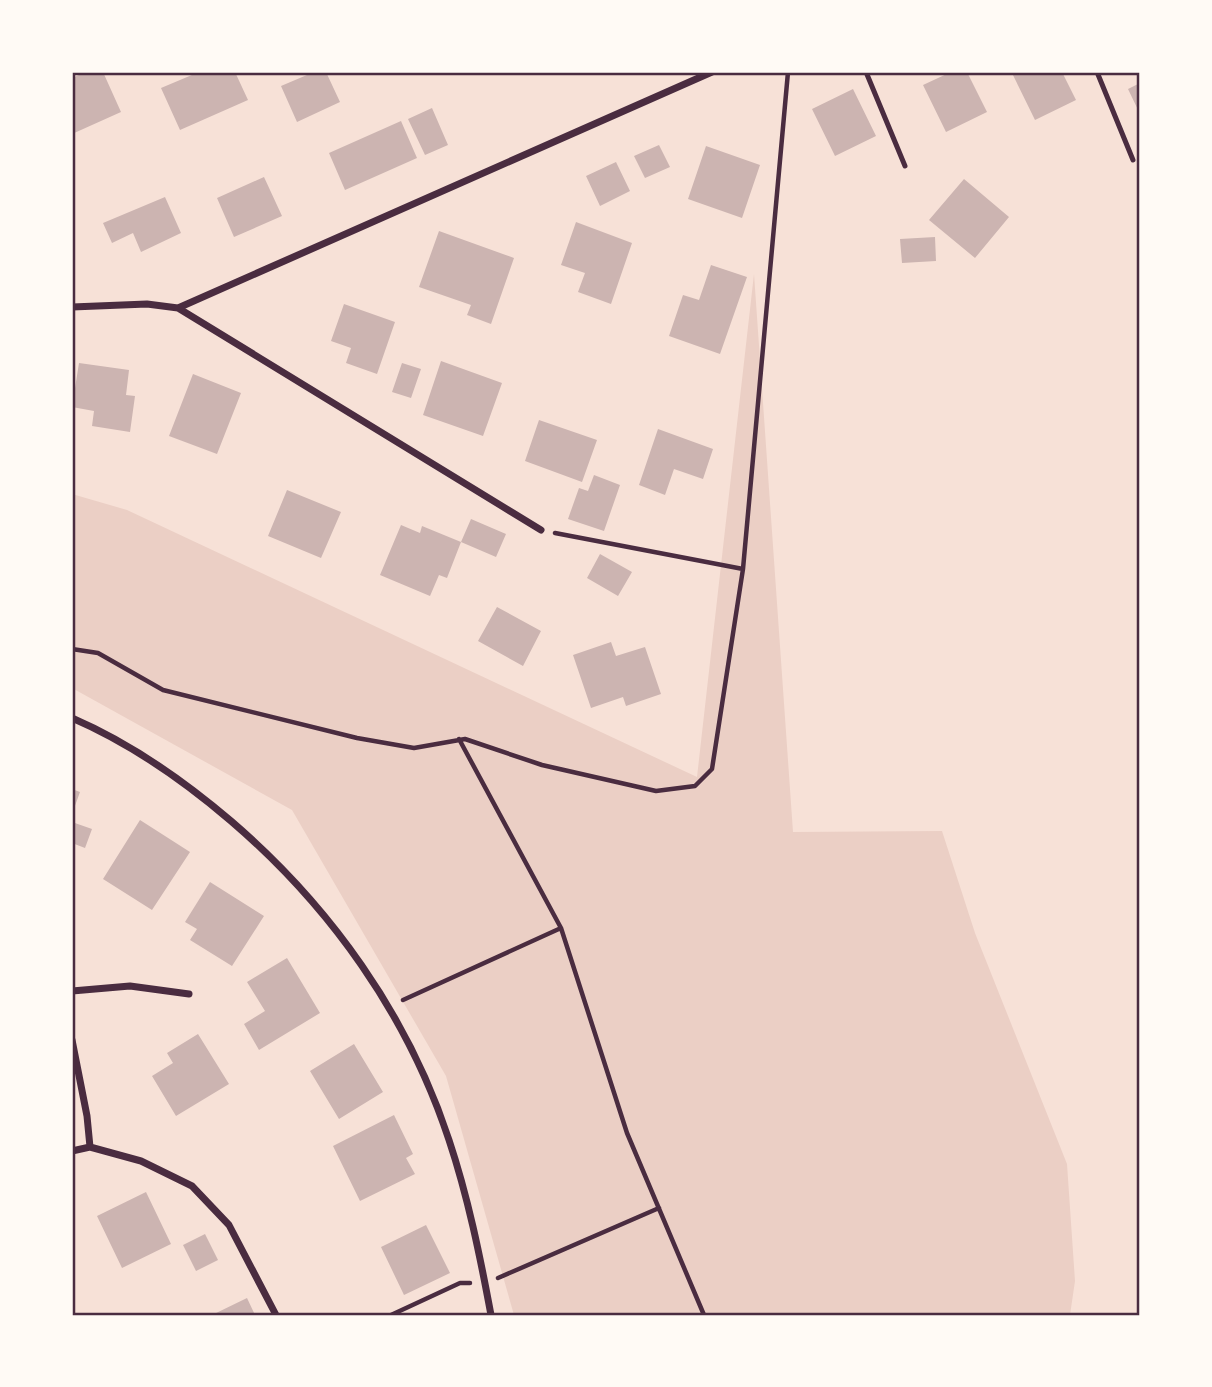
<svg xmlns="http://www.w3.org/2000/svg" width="1212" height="1387" viewBox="0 0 1212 1387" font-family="Overpass,sans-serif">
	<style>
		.green { fill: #ebcfc5 }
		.building { fill: #ccb4b1 }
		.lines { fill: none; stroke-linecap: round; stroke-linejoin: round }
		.path { stroke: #4a2c40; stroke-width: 4.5 }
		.service { stroke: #4a2c40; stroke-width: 5 }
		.minor { stroke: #4a2c40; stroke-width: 7 }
		.neatline { fill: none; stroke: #4a2c40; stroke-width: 2.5 }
	</style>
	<rect width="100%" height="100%" fill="#f7e1d7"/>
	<path class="green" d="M754 274 793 832 942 831 975 933 1067 1164 1075 1281 1070 1315H514L446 1076 292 810 72 688V494L127 510 697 777Z"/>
	<path class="building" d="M86 72H103L121 112 72 134V78Z
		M199 72H235L248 100 180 130 161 88Z
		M314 72H326L340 102 297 122 281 86Z
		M951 72H967L987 112 946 132 923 85Z
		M1014 72H1062L1076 100 1035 120 1012 73Z
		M1140 83V114L1128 89Z
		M853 89 876 136 835 156 812 109Z
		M432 108 448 145 425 155 408 119Z
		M401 121 417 158 345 190 329 153Z
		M659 145 670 167 645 178 634 156Z
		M706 146 760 165 742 218 688 199Z
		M616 162 630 191 600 206 586 176Z
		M264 177 282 216 234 237 217 198Z
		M964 179 1009 217 975 258 929 220Z
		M165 197 181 233 141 252 133 233 112 243 103 223Z
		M576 222 632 243 611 304 578 292 585 273 561 265Z
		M439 231 514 258 491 324 467 315 471 305 419 287Z
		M935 237 936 261 902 263 900 239Z
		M711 265 747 277 720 354 669 336 683 295 699 300Z
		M344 304 395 322 377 374 346 363 351 348 331 341Z
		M441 361 502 383 483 436 423 415Z
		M79 363 129 370 126 395 135 396 130 432 92 426 94 411 72 407Z
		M402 363 421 369 411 398 392 392Z
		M193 374 241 393 217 454 169 436Z
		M539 420 597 440 582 482 525 461Z
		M658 429 713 449 703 479 674 469 665 495 639 485Z
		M594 475 620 485 604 531 568 519 579 488 588 491Z
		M287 490 341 512 321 558 268 536Z
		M471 519 506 534 496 557 461 542Z
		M401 525 420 533 422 526 461 542 447 578 439 575 430 596 380 575Z
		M600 554 632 572 618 596 587 578Z
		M497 607 541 631 523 666 478 641Z
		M611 642 616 656 645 647 661 694 626 706 623 697 591 708 573 655Z
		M72 789 80 792 72 814Z
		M140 820 190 852 152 910 103 879Z
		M72 822 92 829 85 848 72 843Z
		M210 882 264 916 232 966 190 940 197 929 185 922Z
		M287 958 320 1013 259 1050 244 1024 265 1011 247 982Z
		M198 1034 229 1084 176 1116 152 1076 173 1063 167 1053Z
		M354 1044 383 1092 339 1119 310 1071Z
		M394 1115 413 1154 406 1158 415 1174 360 1201 333 1146Z
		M146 1192 171 1244 122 1268 97 1216Z
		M426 1225 450 1273 404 1295 381 1247Z
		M205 1234 218 1260 196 1271 183 1245Z
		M247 1298 255 1315H212Z"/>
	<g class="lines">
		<path class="path" d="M555 533 743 569
			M72 649 98 653 163 690 357 738 414 748 465 739 542 765 656 791 695 786 712 769 743 569 788 72
			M459 739 561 928 627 1133 704 1315
			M403 1000 561 928
			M498 1278 659 1208
			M391 1315 460 1283H470"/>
		<path class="service" d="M866 72 905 166
			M1097 72 1133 160"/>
		<path class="minor" d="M72 307 147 304 178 308 541 530
			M178 308 712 72
			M72 718C130 743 183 780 231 821 330 906 408 1015 449 1140 468 1197 480 1256 491 1315
			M72 991 130 986 189 994
			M72 1040 87 1116 90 1147
			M72 1151 90 1147 141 1161 192 1186 229 1225 276 1315"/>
	</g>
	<rect width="1212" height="1387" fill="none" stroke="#fffaf5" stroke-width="147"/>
	<rect x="74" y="74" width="1064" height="1240" class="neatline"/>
</svg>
